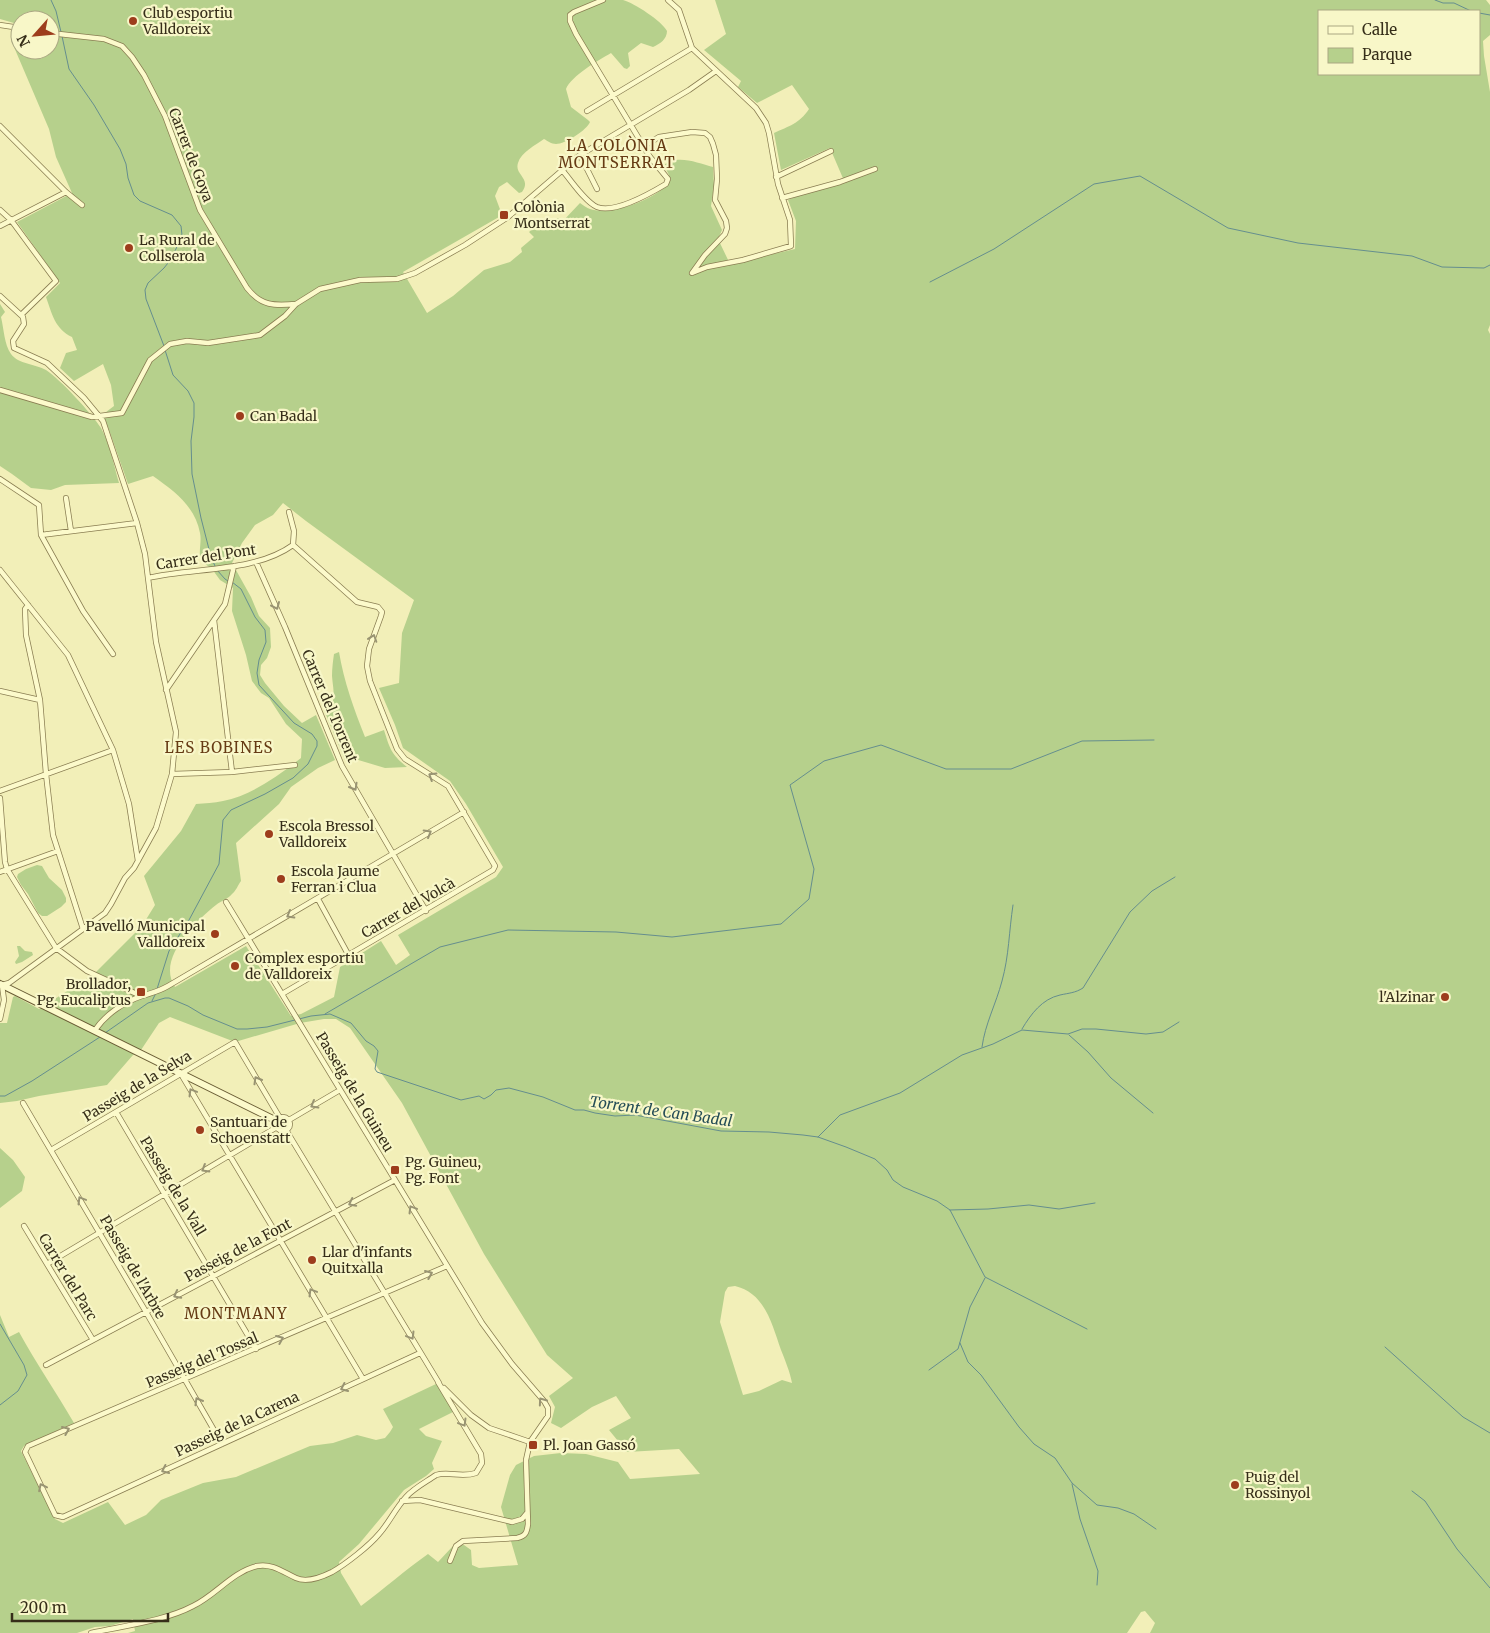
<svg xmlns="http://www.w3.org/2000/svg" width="1490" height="1633" viewBox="0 0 1490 1633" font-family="Merriweather,serif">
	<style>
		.green { fill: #b6d08c; fill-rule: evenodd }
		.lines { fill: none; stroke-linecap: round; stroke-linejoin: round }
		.stream { stroke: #658e8e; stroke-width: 1 }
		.street-casing { stroke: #897d52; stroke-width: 6 }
		.secondary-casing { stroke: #6a5d35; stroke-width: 8 }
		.street { stroke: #fcfacb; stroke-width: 4.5 }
		.secondary { stroke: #fcfacb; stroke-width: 6 }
		.oneway { stroke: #999472 }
		.poi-dot { fill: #9d3d1c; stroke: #f8f7c8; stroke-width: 2 }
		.labels { text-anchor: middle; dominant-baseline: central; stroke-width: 4.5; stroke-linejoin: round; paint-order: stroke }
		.poi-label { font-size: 14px; fill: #362e19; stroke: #f8f7c8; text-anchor: start }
		.street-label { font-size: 14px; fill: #362e19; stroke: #f8f7c8 }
		.neighbourhood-label { font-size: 15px; letter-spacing: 1px; fill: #663b14; stroke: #f8f7c8 }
		.water-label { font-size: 15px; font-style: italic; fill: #264e57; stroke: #f8f7c8 }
	</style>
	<rect width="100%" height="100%" fill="#f2efb8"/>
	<path class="green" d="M0 0H623C634 3 662 21 667 31 667 39 660 44 653 47L641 43 628 53 630 66 627 69 624 68 611 53C599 60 571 76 566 89L571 107 588 120 590 122C587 130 565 144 556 144 551 144 548 141 544 139 536 145 521 152 518 163 514 175 532 178 522 192L519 193 507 182 499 187 495 196 501 212 499 217 403 272 427 313 453 296 484 270 510 262 522 252 521 248 534 237 529 232 548 216 552 221 558 218 562 222 580 203C583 205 587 208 590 209 611 216 658 199 670 181L669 175 664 165C677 154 698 163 713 167L714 186 711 206 722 230 718 239 730 264 795 249 796 221 788 200 802 194 845 183 830 148 781 170 774 133C789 126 799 124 809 109L792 85 757 103 738 87 741 81 704 50 726 34 715 0H1486L1490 5V35L1483 41 1484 56 1490 92V325L1488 330 1490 334V1633H1150L1155 1623 1145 1611 1141 1612 1127 1633H128L135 1631 133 1619 110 1626 95 1627 77 1633H0V1315L9 1337 19 1332C36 1363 56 1392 74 1423L24 1446 21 1451 55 1519 63 1523 108 1502 125 1525 146 1515 161 1500 203 1483 236 1477 310 1446 333 1443 357 1435 376 1440 385 1438 390 1432 393 1427 383 1409 436 1384 443 1391 455 1411 419 1429 426 1436 442 1441 432 1463 434 1469 426 1476 404 1490 359 1544 339 1562 341 1573 361 1606C384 1589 405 1570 428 1554L438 1562 453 1546 464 1545 471 1550 472 1565 479 1568 518 1565 501 1507 510 1475 516 1465 534 1456 561 1453 586 1454 618 1462 630 1479 700 1474 679 1449 627 1452 609 1430 631 1418 616 1396 592 1407 561 1428 551 1423 555 1407 549 1396 573 1378 547 1355 484 1254 402 1103 350 1028 336 1019H324L300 1023 235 1042 170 1017 159 1023 139 1053 133 1055 107 1085 39 1096 17 1101 0 1103V1023H7L13 997 15 996 39 1009 94 974 142 926 155 905 144 876 181 831 196 804C205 803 214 803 223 801 252 795 278 776 301 758L302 739 286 724 269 698 261 693 252 681 246 655 232 611 233 588 220 580 212 569 201 561C198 551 202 542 200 533 195 506 174 491 153 476L128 484 108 427 102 415 114 406 111 385 103 364 74 381 60 368 66 353 77 350 72 337C55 329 52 314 46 297L60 283 17 222 72 193 56 157 49 129 11 40 15 32 14 23 0 19ZM1319 11H1479V74H1319ZM20 20H50V50H20ZM283 503 306 521 414 600 402 633 399 683 379 688 395 725 403 748 450 781 466 804 503 867 496 877 398 935 410 955 396 965 381 941 340 967 334 997 301 1014 291 1016 246 946 175 987C156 959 196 921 216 905 221 901 228 899 232 894 236 891 238 885 241 881L236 843 279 804 291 787 318 768 335 760 316 715 302 723 284 706 265 683 260 675 261 665 267 658 271 647 270 628 259 616 251 597 232 563 242 543 255 525 273 515ZM735 1286C765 1293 772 1324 781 1350 785 1360 790 1372 792 1383L782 1380 759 1391 743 1395 720 1322 725 1292 728 1287Z
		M0 304 5 312 1 317C4 329 4 344 11 354 18 364 36 364 46 370 60 379 92 414 101 428 110 444 114 466 119 483L65 485 51 490 31 488 12 474 0 466Z
		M339 652C344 682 354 709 365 737L384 730C390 749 391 754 407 767L385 768 355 759 345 760 324 710 332 705C335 692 333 688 332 676 332 668 333 661 334 654Z
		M37 865 42 866 49 878 62 890 66 898V902L61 907 47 916H42L38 913 28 894 21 885 17 877 18 874 26 869Z
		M17 946H20L25 951 32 952 33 955 22 962 16 964 15 962 19 956Z
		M0 1148 13 1160 25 1177 22 1191 0 1208Z"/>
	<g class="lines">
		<path class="stream" d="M51 0 56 11 61 32
			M1435 0 1443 3H1454L1471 11
			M1479 13 1490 15
			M62 36 69 69 94 105 120 149 126 164 128 178 134 195 140 201 172 215 181 226 182 235 172 258 164 268 148 283 145 290 146 299 164 346
			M930 282 994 249 1094 184 1140 176 1228 228 1298 243 1412 256 1442 267 1484 268 1490 265
			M165 350 173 375 188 391 194 403V417L191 441 192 474 201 518 211 557 215 566
			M217 570 225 579 228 581
			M157 989 169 951 189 920 219 864 223 820 231 810 265 794 293 778 308 764 317 746V741L312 734 294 723 259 685 257 673 259 660 266 642 265 630 255 617 241 589 232 582
			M152 1001 156 993
			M325 1014 440 947 508 930 616 932 672 937 781 924 809 899 814 869 790 785 824 761 881 745 946 769H1011L1082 741 1154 740
			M299 1019 311 1016 330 1014 351 1023 366 1041 374 1046 378 1051 375 1069 377 1072 461 1100 479 1096 484 1099 491 1095 496 1090 509 1088 543 1097 575 1110H584L595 1113 615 1116 635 1115 721 1131 769 1132 803 1135 818 1137 846 1147 875 1159 887 1170 893 1180 903 1187 937 1201 950 1210 985 1277 1087 1329
			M1022 1029C1031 1014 1042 999 1060 995 1069 993 1075 993 1083 988L1130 912 1152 891 1175 877
			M105 1033 148 1003 165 998H169L188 1006 203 1015 237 1029H247L267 1027 295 1020
			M1069 1035 1088 1052 1111 1078 1153 1113
			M982 1047C985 1024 996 1004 1002 981 1009 956 1009 931 1013 905
			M0 1096H5L32 1081 100 1037
			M818 1137 840 1115 900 1093 962 1055 993 1044 1022 1030 1068 1034 1082 1029H1096L1146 1034 1163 1032 1179 1022
			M950 1210 988 1209 1029 1205 1059 1209 1095 1203
			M0 1324 24 1365 27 1375 18 1391 0 1405
			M960 1343 968 1362 981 1375 1019 1427 1034 1444 1055 1458 1072 1483 1097 1505 1118 1508 1134 1514 1156 1529
			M1385 1347 1463 1417 1490 1433
			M929 1370 958 1349 970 1307 985 1278
			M1072 1484 1080 1519 1098 1571 1097 1585
			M1412 1491 1425 1501 1457 1549 1490 1588"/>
		<defs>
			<path id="street" d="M0 25 20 28
				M50 33 104 39 122 46 132 57 144 75 165 116 200 210 247 288C261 306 274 306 296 304
				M587 111 692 48
				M0 126 66 192 82 205
				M644 146 659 137 692 132 705 133 710 137 713 144 716 155 717 179 715 200 726 221 727 228 725 234 705 255 692 273 707 267 743 260 791 246 790 220 778 184 769 133 766 123 756 108 692 48 679 10 668 0
				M580 155 597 189
				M562 170C571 180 585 202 597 207 615 214 651 193 666 184L668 179 650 157 576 34 570 21V15L574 12 603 0
				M776 177 831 151
				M782 198 840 182 875 169
				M0 210 11 220 56 281 21 315
				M0 226 66 192
				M0 296 23 317 24 324 13 341 14 348 47 363 84 398 103 421 137 523 145 554 156 642 176 732 172 774 156 828 134 868 125 878 111 904 105 913 9 983 2 985 4 1000 0 1019
				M0 390 92 417 122 413 150 360 170 344 187 341 208 343 260 335 285 316 296 304 320 289 360 280 397 279 415 273 465 245 508 217 580 155 689 90 716 71
				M0 479 39 505 41 535 83 611 113 654
				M66 498 71 531
				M289 512 294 531 293 545
				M41 535 137 523
				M256 562 285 627 342 766 426 911
				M0 570 68 655 113 750 129 804 138 861
				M148 578C194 567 254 573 293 545
				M28 605 25 609 26 635 40 700 46 774 53 835 83 929
				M214 620 232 772
				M166 690 225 604 234 566
				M0 691 40 700
				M172 774 232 772 295 765
				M0 791 113 750
				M0 798 5 862 7 869 56 948 87 971 141 996
				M0 872 58 851
				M318 899 349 956
				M226 902 482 1323 512 1364 544 1401 548 1408V1416L530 1442 526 1460 528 1524C527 1532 526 1536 517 1538L463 1541 456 1546 450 1561
				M282 994 493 870 495 866 448 786 405 759 397 749 370 681 367 666 369 649 381 616 382 612 378 607 357 602 293 545
				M95 1030C106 1014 124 1002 142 996 151 993 160 991 168 986L464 812
				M181 1074 363 1379
				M23 1103 146 1312 222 1444
				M116 1112 256 1349
				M276 1124a7 7 0 1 1 14 0a7 7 0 1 1-14 0Z
				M289 1120 340 1090
				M286 1130 439 1383
				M51 1150 235 1042 280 1118
				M24 1226 93 1340
				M47 1264 277 1127
				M420 1353 63 1517 55 1515 25 1452 28 1446 447 1266
				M46 1365 395 1180
				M444 1388 471 1415 489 1428 530 1442
				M402 1501 420 1500 512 1522 522 1519 527 1513
				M91 1633C122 1626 165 1621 193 1606 216 1595 232 1572 257 1566 272 1563 283 1572 296 1578 307 1583 322 1577 332 1572 346 1564 369 1546 379 1534 389 1523 395 1509 406 1497 414 1488 426 1482 436 1475 449 1471 461 1478 476 1473L482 1463 481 1454 438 1382"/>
			<path id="secondary" d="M0 984 277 1121"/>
		</defs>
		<use href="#street" class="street-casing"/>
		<use href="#secondary" class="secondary-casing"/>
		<use href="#street" class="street"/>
		<use href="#secondary" class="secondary"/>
	</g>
	<defs><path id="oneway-chevron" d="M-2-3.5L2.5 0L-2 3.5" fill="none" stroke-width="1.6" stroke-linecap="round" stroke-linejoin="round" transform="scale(1.25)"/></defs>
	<g class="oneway">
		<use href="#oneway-chevron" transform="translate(276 606) rotate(66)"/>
		<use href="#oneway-chevron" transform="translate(373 638) rotate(-71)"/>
		<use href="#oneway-chevron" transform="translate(432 776) rotate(-148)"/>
		<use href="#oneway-chevron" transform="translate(354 787) rotate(60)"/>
		<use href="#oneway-chevron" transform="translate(428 833) rotate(-30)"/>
		<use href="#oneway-chevron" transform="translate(290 915) rotate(150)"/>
		<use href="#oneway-chevron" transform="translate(257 1080) rotate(-120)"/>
		<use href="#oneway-chevron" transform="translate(192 1092) rotate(-121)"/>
		<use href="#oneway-chevron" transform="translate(314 1105) rotate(150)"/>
		<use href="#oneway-chevron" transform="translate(205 1169) rotate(149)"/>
		<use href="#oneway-chevron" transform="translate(81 1200) rotate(-121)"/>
		<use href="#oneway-chevron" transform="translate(352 1203) rotate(153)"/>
		<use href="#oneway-chevron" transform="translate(412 1209) rotate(-121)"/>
		<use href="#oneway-chevron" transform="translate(429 1274) rotate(-23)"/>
		<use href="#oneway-chevron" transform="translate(312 1292) rotate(-121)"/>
		<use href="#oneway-chevron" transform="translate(177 1295) rotate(152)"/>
		<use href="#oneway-chevron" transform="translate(411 1336) rotate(59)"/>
		<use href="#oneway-chevron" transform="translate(280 1339) rotate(-23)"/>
		<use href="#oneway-chevron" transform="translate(344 1388) rotate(155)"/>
		<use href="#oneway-chevron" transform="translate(198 1401) rotate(-120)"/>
		<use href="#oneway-chevron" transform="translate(542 1401) rotate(-125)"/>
		<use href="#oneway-chevron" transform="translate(463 1423) rotate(59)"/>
		<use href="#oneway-chevron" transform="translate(66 1430) rotate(-23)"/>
		<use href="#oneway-chevron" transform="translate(165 1470) rotate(155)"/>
		<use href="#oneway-chevron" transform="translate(42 1487) rotate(-116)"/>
	</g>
	<g class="poi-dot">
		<circle cx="133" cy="21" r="5"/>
		<rect x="499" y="210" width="10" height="10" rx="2.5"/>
		<circle cx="129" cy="248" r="5"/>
		<circle cx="240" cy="416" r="5"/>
		<circle cx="269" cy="834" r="5"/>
		<circle cx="281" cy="879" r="5"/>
		<circle cx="215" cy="934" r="5"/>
		<circle cx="235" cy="966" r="5"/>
		<rect x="136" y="987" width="10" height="10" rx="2.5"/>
		<circle cx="1445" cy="997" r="5"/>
		<circle cx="200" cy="1130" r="5"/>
		<rect x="390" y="1165" width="10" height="10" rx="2.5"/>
		<circle cx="312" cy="1260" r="5"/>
		<rect x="528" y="1440" width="10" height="10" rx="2.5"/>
		<circle cx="1235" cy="1485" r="5"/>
	</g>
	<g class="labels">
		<g class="poi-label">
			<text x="143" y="13">Club esportiu<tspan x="143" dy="16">Valldoreix</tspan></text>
			<text x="514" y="207">Colònia<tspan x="514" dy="16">Montserrat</tspan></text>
			<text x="139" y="240">La Rural de<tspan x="139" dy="16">Collserola</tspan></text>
			<text x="250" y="416">Can Badal</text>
			<text x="279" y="826">Escola Bressol<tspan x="279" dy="16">Valldoreix</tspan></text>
			<text x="291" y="871">Escola Jaume<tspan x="291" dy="16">Ferran i Clua</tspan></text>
			<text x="205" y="926" text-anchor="end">Pavelló Municipal<tspan x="205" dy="16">Valldoreix</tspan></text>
			<text x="245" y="958">Complex esportiu<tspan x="245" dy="16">de Valldoreix</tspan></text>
			<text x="131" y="984" text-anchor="end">Brollador,<tspan x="131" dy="16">Pg. Eucaliptus</tspan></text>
			<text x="1435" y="997" text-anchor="end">l'Alzinar</text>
			<text x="210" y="1122">Santuari de<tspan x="210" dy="16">Schoenstatt</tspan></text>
			<text x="405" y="1162">Pg. Guineu,<tspan x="405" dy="16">Pg. Font</tspan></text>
			<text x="322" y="1252">Llar d'infants<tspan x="322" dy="16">Quitxalla</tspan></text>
			<text x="543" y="1445">Pl. Joan Gassó</text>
			<text x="1245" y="1477">Puig del<tspan x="1245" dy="16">Rossinyol</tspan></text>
		</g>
		<g class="street-label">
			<text transform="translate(191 155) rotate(69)">Carrer de Goya</text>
			<text transform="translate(206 557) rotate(-9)">Carrer del Pont</text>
			<text transform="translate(330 706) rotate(67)">Carrer del Torrent</text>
			<text transform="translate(408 908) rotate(-30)">Carrer del Volcà</text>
			<text transform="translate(137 1086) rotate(-31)">Passeig de la Selva</text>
			<text transform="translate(355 1092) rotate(59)">Passeig de la Guineu</text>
			<text transform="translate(173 1186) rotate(59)">Passeig de la Vall</text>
			<text transform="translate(238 1250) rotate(-28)">Passeig de la Font</text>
			<text transform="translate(133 1267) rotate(60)">Passeig de l'Arbre</text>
			<text transform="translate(68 1277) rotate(59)">Carrer del Parc</text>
			<text transform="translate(202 1360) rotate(-23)">Passeig del Tossal</text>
			<text transform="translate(237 1424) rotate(-25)">Passeig de la Carena</text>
		</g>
		<g class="neighbourhood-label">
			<text x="617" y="145">LA COLÒNIA<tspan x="617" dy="17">MONTSERRAT</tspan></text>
			<text x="219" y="747">LES BOBINES</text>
			<text x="236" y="1313">MONTMANY</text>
		</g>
		<g class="water-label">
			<text transform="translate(661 1111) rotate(8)">Torrent de Can Badal</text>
		</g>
	</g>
	<rect x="1318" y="10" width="162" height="65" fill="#f8f7c8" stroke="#aaa782"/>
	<rect x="1328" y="26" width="25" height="8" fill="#fcfacb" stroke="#aaa782"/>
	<text x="1362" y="35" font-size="15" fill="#362e19">Calle</text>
	<rect x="1328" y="48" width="25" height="15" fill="#b6d08c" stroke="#aaa782"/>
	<text x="1362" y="60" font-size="15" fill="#362e19">Parque</text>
	<g transform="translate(35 35) rotate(243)"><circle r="24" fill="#f8f7c8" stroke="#aaa782"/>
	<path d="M0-4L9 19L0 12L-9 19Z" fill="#9d3d1c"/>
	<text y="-8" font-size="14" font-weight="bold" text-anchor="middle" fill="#362e19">N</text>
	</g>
	<path d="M12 1613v8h156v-8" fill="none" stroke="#362e19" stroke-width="2.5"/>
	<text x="20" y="1613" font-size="15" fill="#362e19" stroke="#f8f7c8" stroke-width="4" paint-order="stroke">200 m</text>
</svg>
